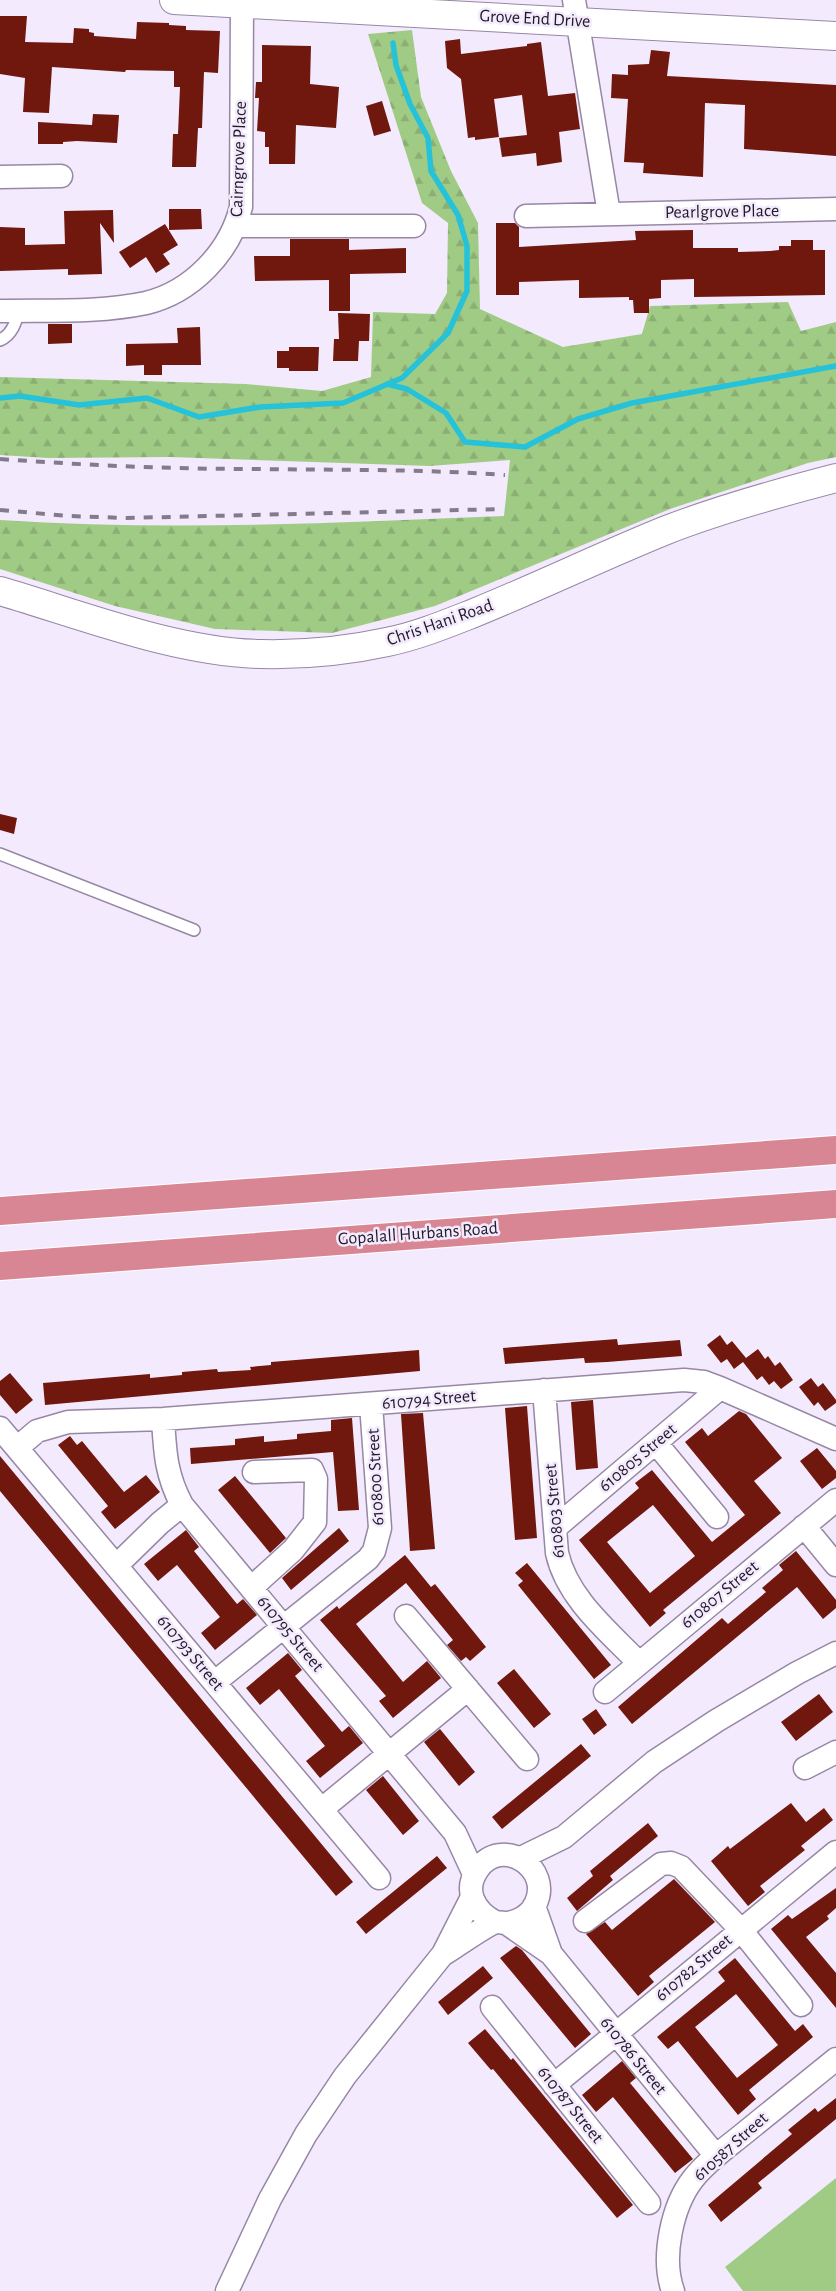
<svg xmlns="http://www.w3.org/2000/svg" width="836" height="2291" viewBox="0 0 836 2291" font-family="'Alegreya Sans',sans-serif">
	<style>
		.forest { fill: url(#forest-firs) }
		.garden { fill: #a0cb85 }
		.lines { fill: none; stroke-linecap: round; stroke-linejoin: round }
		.stream { stroke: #25c2da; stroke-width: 5.5 }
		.building { fill: #70180d; fill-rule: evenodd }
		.lane-casing { stroke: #9787a5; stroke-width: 14 }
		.street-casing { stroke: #9787a5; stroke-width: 25 }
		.secondary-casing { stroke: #9787a5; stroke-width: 30 }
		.highway-casing { stroke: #fff; stroke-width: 30 }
		.lane { stroke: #fff; stroke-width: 11 }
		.street { stroke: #fff; stroke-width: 22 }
		.secondary { stroke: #fff; stroke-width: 28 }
		.highway { stroke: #d88694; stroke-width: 28 }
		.rail { stroke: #837b8b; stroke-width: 4; stroke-dasharray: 9 9; stroke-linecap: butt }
		.labels { text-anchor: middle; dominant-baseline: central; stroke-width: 5; stroke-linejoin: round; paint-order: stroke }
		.street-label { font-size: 18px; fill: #211b27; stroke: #f4eafe }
	</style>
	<defs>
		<pattern id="forest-firs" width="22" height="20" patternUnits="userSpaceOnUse" patternTransform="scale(1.25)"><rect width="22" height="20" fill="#a0cb85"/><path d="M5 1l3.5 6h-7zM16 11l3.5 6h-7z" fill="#8aae73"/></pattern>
	</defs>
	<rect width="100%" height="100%" fill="#f4eafe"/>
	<path class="forest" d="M412 30 421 97 451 171 478 223 480 309 563 347 642 334 650 306 788 302 801 331 836 322V457L808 463 670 509 435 606 332 633 215 629 115 606 0 569V520C168 531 336 523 504 516L510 460 430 466 170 457 48 458 0 455V377L246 384 322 391 371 377 373 312 435 314 447 293 448 223 422 203 368 34Z"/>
	<path class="garden" d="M836 2178V2291H743L725 2267Z"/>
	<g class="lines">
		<path class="stream" d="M387 384 407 389 446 413 465 442 525 447 578 419 632 403 836 366
			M0 398 20 396 79 405 147 398 199 417 260 407 343 403 402 378 448 333 467 291V246L458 215 431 171 428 138 410 104 396 65 393 43"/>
	</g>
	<path class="building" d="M0 16H27L25 42 73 43 74 28 89 29V32L94 33V36L136 39 137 22 169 23V25L186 26V30L220 31 218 73 204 72 202 128H198L196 167H172L173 134H178L180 87H174V71L126 70 125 72 52 67 49 113 23 112 25 78 0 74Z
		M460 39 461 54 527 46V44L541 42 548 96 575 93 580 129 559 132 562 162 537 166 536 153 502 157 499 138 527 135 522 95 494 99 499 137 475 140V137L468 138 461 79 447 68 445 41Z
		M262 45 311 46 310 84 339 87 336 128 296 125 295 164H269V147H265V132L257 131 259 98H255L256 82H262Z
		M651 50 670 52 667 76 836 85V156L744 149 745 105 705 103 703 177 643 173 644 163 624 162 628 99 611 98 612 74 628 75V65L649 64Z
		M382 101 391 131 374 136 366 106Z
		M93 114 119 115 117 143 77 141 63 142V144H38V122L92 125Z
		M169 209H201L202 229 169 230Z
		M113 210 114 243 100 223 102 274 68 275V269L0 271V227L25 228V245L65 244 64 211Z
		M496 223H515L519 227V247L636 240 635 231 693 230V248H738V252L770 251 779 250V246H791V240H813V250H825V295L694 297V279L661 280V298L649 299V313H634L633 300H629V297L579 298V280L519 282V295H496Z
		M165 224 178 245 163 254 170 264 156 273 146 257 130 268 119 252Z
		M290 239H349V250L406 248V273L350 274V311H329V280L255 281 254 256H290Z
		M338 313 370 314 369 341H359L358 361H333L334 339H339Z
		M48 324H72V343L48 344Z
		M200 327 201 365H162V375H144V365L126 366V344L178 343 177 328Z
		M289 347H319L318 371H289V368H277V351H289Z
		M0 814 17 818 14 834 0 830Z
		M720 1335 727 1345 732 1341 746 1358 758 1349 765 1359 768 1356 775 1366 780 1362 793 1380 781 1389 774 1381 769 1385 762 1376 757 1380 743 1362 734 1369 727 1359 721 1363 707 1345Z
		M617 1339 618 1345 680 1340 682 1356 607 1362 585 1363 584 1358 505 1364 503 1348Z
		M419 1350 420 1371 45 1405 43 1383 150 1374V1378L182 1375V1372L217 1369 218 1372 251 1370 250 1367 271 1365V1362Z
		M10 1373 33 1400 16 1414 0 1395V1381Z
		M811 1378 818 1387 823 1383 836 1400V1403L825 1411 818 1402 814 1406 799 1387Z
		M593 1400 598 1468 576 1470 571 1402Z
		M527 1406 537 1538 515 1540 505 1408Z
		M739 1411 746 1414 782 1458 754 1481 781 1513 663 1610 666 1613 650 1627 579 1540 639 1488 635 1483 652 1470 712 1542 745 1515 685 1442 702 1428 708 1436ZM653 1505 695 1556 650 1593 607 1542Z
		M423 1413 435 1549 410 1551 401 1414Z
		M352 1418 359 1510 338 1511 333 1452 191 1464 190 1448 235 1445V1439L264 1436V1442L297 1439V1434L331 1431V1420Z
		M70 1436 77 1445 82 1441 124 1492 146 1475 160 1492 115 1529 101 1512 108 1506 58 1445Z
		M817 1448 836 1471V1478L822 1489 800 1461Z
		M0 1456 353 1882 336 1896 0 1491Z
		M235 1476 286 1538 270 1553 218 1490Z
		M339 1528 349 1541 291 1590 282 1578Z
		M186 1530 199 1547 194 1551 237 1604 243 1599 257 1615 215 1650 201 1633 220 1617 177 1565 158 1581 144 1564Z
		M796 1551 836 1600V1608L823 1619 797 1587 632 1724 618 1707 722 1618 728 1624 766 1592 762 1588 783 1570 779 1565Z
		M405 1555 431 1587 435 1584 486 1647 470 1661 466 1657 461 1661 447 1645 453 1640 406 1583 356 1624 403 1682 427 1661 441 1678 393 1718 379 1701 386 1696 320 1620 337 1606 339 1609Z
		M527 1563 611 1665 594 1679 518 1585 523 1581 515 1573Z
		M288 1653 302 1670 295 1676 342 1732 349 1726 363 1743 320 1778 306 1761 325 1746 279 1689 260 1705 246 1688Z
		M514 1669 551 1714 534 1728 497 1683Z
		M819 1694 833 1712 796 1741 781 1722Z
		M596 1709 607 1725 594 1735 582 1719Z
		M440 1729 475 1772 459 1786 424 1742Z
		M581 1744 591 1756 502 1829 492 1817Z
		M383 1776 419 1821 403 1835 366 1790Z
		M791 1803 806 1822 824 1808 833 1820 801 1846 805 1850 760 1886 765 1892 748 1906 711 1861 728 1846 730 1849Z
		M648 1823 658 1836 610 1876 613 1880 577 1911 567 1898 593 1876 590 1871Z
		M437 1856 447 1868 366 1934 356 1922Z
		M674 1879 715 1922 649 1976 654 1982 638 1996 586 1934 605 1922 612 1930Z
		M836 1888V1908L827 1916 829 1919 806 1937 836 1973V2008L771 1929 788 1915 792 1919Z
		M516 1946 522 1950 591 2034 575 2048 500 1958Z
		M735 1958 795 2031 803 2024 813 2037 749 2090 756 2099 738 2115 678 2041 668 2049 657 2037 725 1981 718 1972ZM736 1994 778 2045 737 2078 695 2027Z
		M483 1966 493 1978 448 2015 438 2002Z
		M485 2029 511 2060 513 2058 633 2205 617 2218 493 2069 491 2070 468 2043Z
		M622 2061 636 2078 630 2083 693 2159 675 2173 613 2097 596 2112 582 2095Z
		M836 2098V2119L758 2183 762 2188 721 2222 708 2205 792 2134 788 2130 815 2108 818 2112Z"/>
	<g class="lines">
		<defs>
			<path id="lane" d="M0 340C12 335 16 322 19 310
				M0 854 194 930"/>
			<path id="street" d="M574 0 609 214
				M0 177 61 176
				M526 216 836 209
				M237 226H414
				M0 311C48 310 99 313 146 303 192 292 230 252 241 207L242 0
				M544 1390 557 1553C567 1598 608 1631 639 1663
				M163 1419C165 1453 166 1475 182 1505L455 1833 474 1874
				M0 1428 379 1878
				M656 1443 717 1517
				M17 1448 37 1431 68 1422 163 1419 684 1380 704 1382 720 1388 836 1439
				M804 1526 836 1565
				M555 1528 720 1388
				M116 1566 160 1523 182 1505
				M251 1588 293 1550 315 1522 316 1479 312 1470 254 1472
				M406 1616 527 1759
				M215 1682 368 1559 374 1551 380 1528 371 1404
				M605 1692 836 1500
				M805 1768 836 1752
				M322 1809 468 1689
				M521 1858 564 1837 654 1762 716 1721 797 1673 836 1653
				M534 1906 551 1954
				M585 1921 661 1864 671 1863 681 1867 741 1930 801 2005
				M506 1923 551 1954 716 2156
				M444 1954C460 1944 476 1932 493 1923 497 1921 502 1923 507 1923 518 1922 530 1915 535 1905 554 1868 501 1835 478 1869 463 1890 474 1911 495 1922
				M492 2007 649 2203
				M554 2085 836 1852
				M227 2291 270 2199 306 2134 345 2076 443 1954 472 1897
				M673 2291C661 2258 672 2206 693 2179 708 2160 729 2146 747 2131 777 2107 806 2083 836 2059"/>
			<path id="secondary" d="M174 0 836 36
				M0 591C82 615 175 652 260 654 302 655 346 651 387 642 417 636 446 624 474 613 538 587 600 557 664 531 720 509 778 493 836 478"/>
			<path id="highway" d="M0 1211 836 1150
				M0 1266 836 1204"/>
		</defs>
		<use href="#lane" class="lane-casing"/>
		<use href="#street" class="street-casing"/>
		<use href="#secondary" class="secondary-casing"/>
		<use href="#highway" class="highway-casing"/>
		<use href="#lane" class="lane"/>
		<use href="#street" class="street"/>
		<use href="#secondary" class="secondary"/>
		<use href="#highway" class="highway"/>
		<path class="rail" d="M0 459C83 465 167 469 251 469 336 470 420 469 505 475
			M0 510 69 516 126 518 503 509"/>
	</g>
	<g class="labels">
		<g class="street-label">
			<text transform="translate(535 19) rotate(3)">Grove End Drive</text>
			<text transform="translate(239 159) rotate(-88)">Cairngrove Place</text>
			<text transform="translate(722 212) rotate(-1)">Pearlgrove Place</text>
			<text transform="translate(440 623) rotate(-19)">Chris Hani Road</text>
			<text transform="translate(418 1234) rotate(-4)">Gopalall Hurbans Road</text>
			<text transform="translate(429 1400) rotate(-5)">610794 Street</text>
			<text transform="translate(638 1458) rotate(-40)">610805 Street</text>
			<text transform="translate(376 1477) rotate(-93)">610800 Street</text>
			<text transform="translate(555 1511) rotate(-95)">610803 Street</text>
			<text transform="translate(720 1595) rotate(-40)">610807 Street</text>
			<text transform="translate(290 1634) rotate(50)">610795 Street</text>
			<text transform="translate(190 1653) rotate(50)">610793 Street</text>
			<text transform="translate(694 1968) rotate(-40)">610782 Street</text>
			<text transform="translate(633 2056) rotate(51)">610786 Street</text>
			<text transform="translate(570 2105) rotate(51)">610787 Street</text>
			<text transform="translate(731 2147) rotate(-42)">610587 Street</text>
		</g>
	</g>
</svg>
